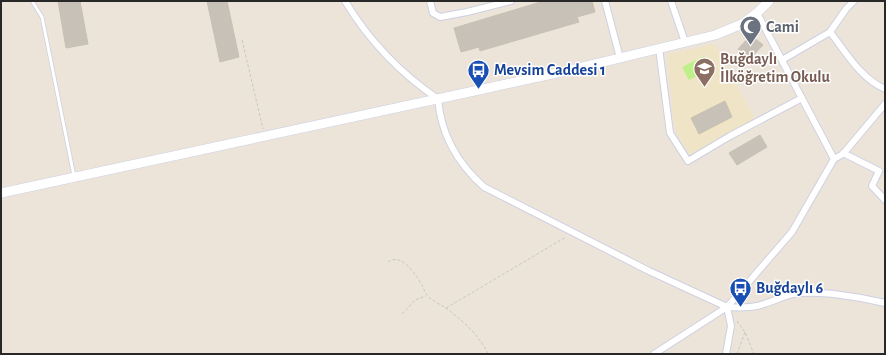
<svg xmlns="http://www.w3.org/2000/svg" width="886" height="355" viewBox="0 0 886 355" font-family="'Alegreya Sans',sans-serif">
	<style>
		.education { fill: #efe4c6 }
		.pitch { fill: #bfef8b }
		.building { fill: #c7c1b8; stroke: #c7c1b2 }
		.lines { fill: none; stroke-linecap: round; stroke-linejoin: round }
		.lane-casing { stroke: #ced0e3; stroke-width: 4.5 }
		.street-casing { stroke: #ced0e3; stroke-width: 8 }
		.secondary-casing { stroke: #ced0e3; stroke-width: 10 }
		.path { stroke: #c7c7c7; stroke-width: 1; stroke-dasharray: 3 2; stroke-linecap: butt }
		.lane { stroke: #fff; stroke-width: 3 }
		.street { stroke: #fff; stroke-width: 6 }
		.secondary { stroke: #fff; stroke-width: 9 }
		.labels { text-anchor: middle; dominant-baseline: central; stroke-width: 3; stroke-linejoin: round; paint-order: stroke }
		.worship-label { font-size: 16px; font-weight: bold; fill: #5b616d; stroke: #fff; text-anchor: start }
		.education-label { font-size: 16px; font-weight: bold; fill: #785e54; stroke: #fff; text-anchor: start }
		.transit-label { font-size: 16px; font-weight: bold; fill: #164399; stroke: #fff; text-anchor: start }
	</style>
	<rect width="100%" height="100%" fill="#ece4d8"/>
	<path class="education" d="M715 44 755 119 691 155 675 130 667 58 669 54Z"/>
	<path class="pitch" d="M704 56 710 69 689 80 682 67Z"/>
	<path class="building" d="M58 1H80L88 44 66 48Z
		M207 1H227L239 57 220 62Z
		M544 1H592L595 12 577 17 579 22 480 51 479 47 461 52 454 28Z
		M751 35 763 45 749 60 738 49Z
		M725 101 732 117 699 134 691 118Z
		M760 135 767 147 737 165 729 153Z"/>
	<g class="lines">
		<defs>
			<path id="lane" d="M32 1 42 17 74 176"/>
			<path id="street" d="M345 1C369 41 400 73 438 99 441 135 457 163 484 187L649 271 727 307C740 308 752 308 764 304 774 301 783 296 793 294 819 290 860 297 885 303
				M430 1 433 13 440 17 467 12 511 1
				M605 1 620 58
				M671 1 685 42
				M830 32C846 52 860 78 885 89
				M659 48 670 133 688 161 730 136 802 98
				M782 60 830 32 846 9 854 1
				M843 153 879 171 872 186 885 200
				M834 159 843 154 885 104
				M654 354 727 307 792 232 834 159 757 13
				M726 354 731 326 727 307"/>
			<path id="secondary" d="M1 193 479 90 566 71 715 35 742 24 757 13 769 1"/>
		</defs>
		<use href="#lane" class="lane-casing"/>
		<use href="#street" class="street-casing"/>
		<use href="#secondary" class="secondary-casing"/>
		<path class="path" d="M242 40 263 129
			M388 262C402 252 416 275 422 285 424 289 425 294 428 296 432 301 440 304 446 308 462 320 480 336 488 354
			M446 308 566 237
			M402 314 415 300 426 296
			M737 321 745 332 754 354
			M737 354 745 332"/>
		<use href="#lane" class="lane"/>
		<use href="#street" class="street"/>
		<use href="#secondary" class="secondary"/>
	</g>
	<defs>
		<symbol id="mosque-pin" viewBox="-11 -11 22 30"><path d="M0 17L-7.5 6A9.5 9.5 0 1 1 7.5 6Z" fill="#6b7280" stroke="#fff"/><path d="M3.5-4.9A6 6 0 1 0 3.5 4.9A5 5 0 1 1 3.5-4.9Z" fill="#fff"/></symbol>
		<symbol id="school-pin" viewBox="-11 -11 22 30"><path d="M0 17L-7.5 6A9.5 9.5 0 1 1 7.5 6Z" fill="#8d6e63" stroke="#fff"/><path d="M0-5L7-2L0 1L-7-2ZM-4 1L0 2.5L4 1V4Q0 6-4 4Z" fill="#fff"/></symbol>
		<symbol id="bus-pin" viewBox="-11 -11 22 30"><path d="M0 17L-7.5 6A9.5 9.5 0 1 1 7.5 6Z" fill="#1a4fb4" stroke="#fff"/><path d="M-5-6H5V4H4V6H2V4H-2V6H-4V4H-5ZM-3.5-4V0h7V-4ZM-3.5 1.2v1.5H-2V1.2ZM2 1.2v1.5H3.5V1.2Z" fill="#fff"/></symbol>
	</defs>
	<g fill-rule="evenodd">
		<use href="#mosque-pin" x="738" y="14" width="25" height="34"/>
		<use href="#school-pin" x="692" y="56" width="25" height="34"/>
		<use href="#bus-pin" x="466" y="58" width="25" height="34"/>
		<use href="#bus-pin" x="728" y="276" width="25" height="34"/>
	</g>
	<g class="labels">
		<g class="worship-label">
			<text x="766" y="27">Cami</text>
		</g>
		<g class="education-label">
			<text x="720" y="59">Buğdaylı<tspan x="720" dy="18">İlköğretim Okulu</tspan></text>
		</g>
		<g class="transit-label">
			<text x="494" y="70">Mevsim Caddesi 1</text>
			<text x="756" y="288">Buğdaylı 6</text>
		</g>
	</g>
	<rect width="886" height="355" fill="none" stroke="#282828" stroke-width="4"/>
</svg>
